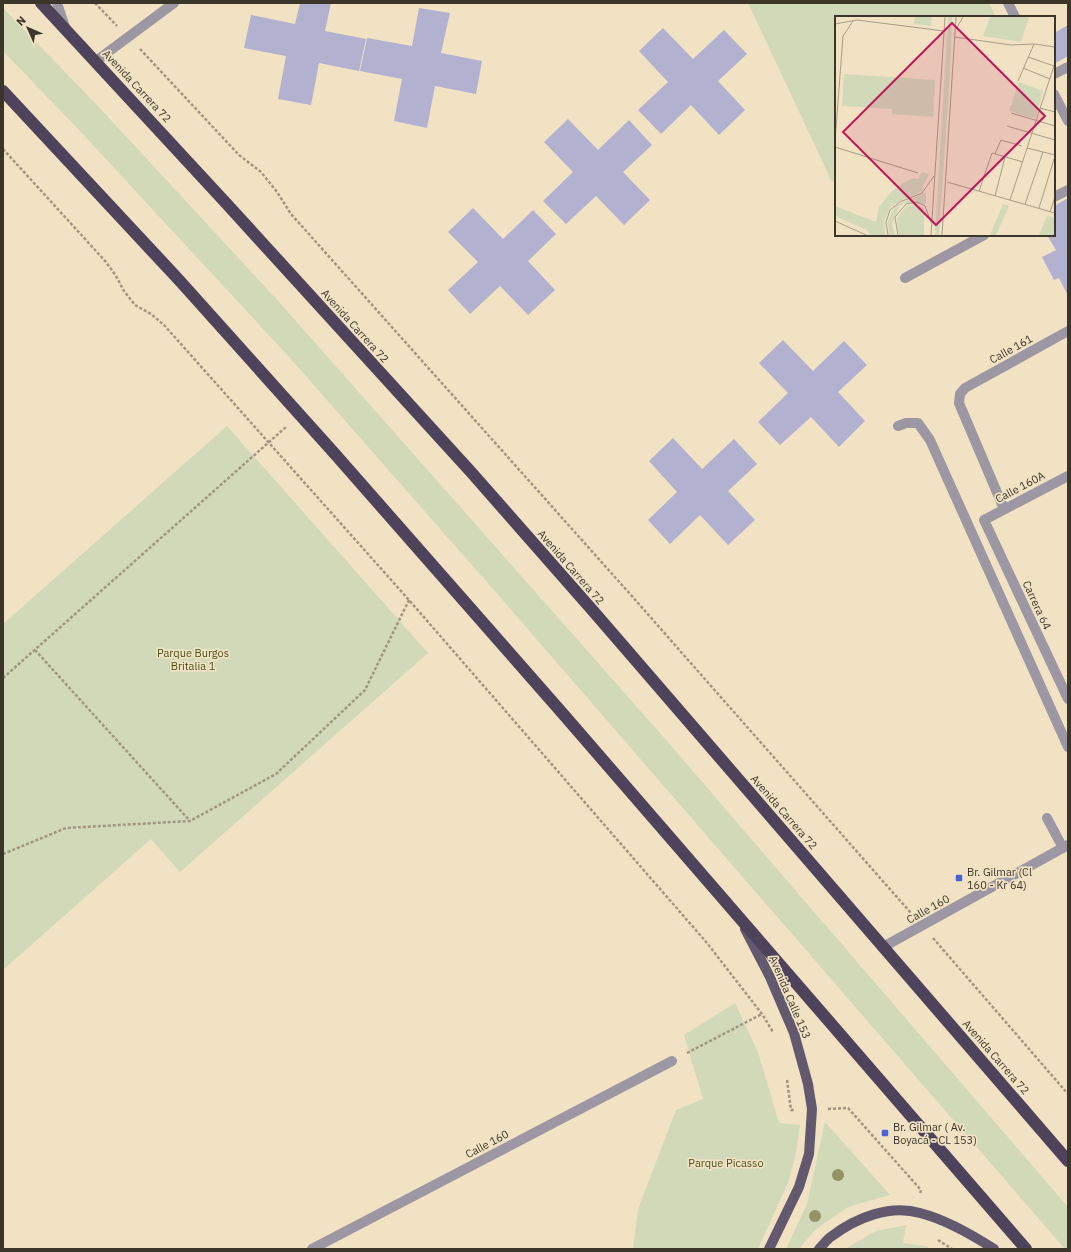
<svg xmlns="http://www.w3.org/2000/svg" width="1071" height="1252" viewBox="0 0 1071 1252" font-family="'IBM Plex Sans',sans-serif">
	<style>
		.green { fill: #d1d9b9 }
		.building { fill: #b2b1d0 }
		.lines { fill: none; stroke-linecap: round; stroke-linejoin: round }
		.path { stroke: #a19681; stroke-width: 2.5; stroke-dasharray: 3 2; stroke-linecap: butt }
		.minor { stroke: #9d97a4; stroke-width: 10 }
		.major { stroke: #63596e; stroke-width: 10 }
		.highway { stroke: #4e435b; stroke-width: 12 }
		.tree { fill: #949366 }
		.poi-dot { fill: #4a62d6; stroke: #f1e2c4; stroke-width: 1.5 }
		.labels { text-anchor: middle; dominant-baseline: central; stroke-width: 3.5; stroke-linejoin: round; paint-order: stroke }
		.street-label { font-size: 11px; fill: #3b352a; stroke: #f1e2c4 }
		.park-label { font-size: 11px; fill: #48521a; stroke: #f1e2c4 }
		.poi-label { font-size: 11px; fill: #3b352a; stroke: #f1e2c4; text-anchor: start }
		.inset-road { fill: none; stroke: #a89d86; stroke-width: 1 }
		.view { fill: #c2185b; fill-opacity: 0.15; stroke: #c2185b; stroke-width: 2 }
		.inset-edge { fill: none; stroke: #3b352a; stroke-width: 2 }
	</style>
	<rect width="100%" height="100%" fill="#f1e2c4"/>
	<path class="green" d="M748 3H989L996 17H836V180L832 182Z
		M3 8 96 104 280 303 667 741 1068 1207V1249H1065L500 597 290 358 80 131 3 51Z
		M227 426 428 653 180 872 151 839 3 970V624Z
		M735 1003 758 1052 779 1123 800 1125 796 1153 788 1183 758 1249H633L638 1209 676 1110 703 1099 684 1035Z
		M825 1122 890 1195 848 1207 815 1230 799 1249H786L807 1204Z
		M906 1225 903 1243 926 1246 931 1249H845L876 1231Z"/>
	<path class="building" d="M300 3H331L325 31 366 39 359 71 319 63 311 105 278 99 286 56 244 48 251 15 295 24Z
		M419 8 450 13 441 53 482 61 476 94 435 86 427 128 394 121 402 79 360 71 367 38 412 46Z
		M1068 25V56L1054 64V33Z
		M663 28 693 59 724 30 747 54 718 81 745 110 719 135 691 105 661 134 638 110 668 82 639 51Z
		M568 119 598 150 629 120 652 145 623 172 650 200 624 225 596 196 566 224 543 201 573 172 544 142Z
		M1068 198V296L1059 278 1054 280 1042 257 1056 250 1047 235H1054V206Z
		M473 208 503 239 533 210 556 234 528 261 555 290 528 315 500 286 470 314 448 290 478 262 448 232Z
		M783 340 813 371 844 341 867 365 838 392 865 421 839 447 811 417 780 445 758 422 788 393 759 363Z
		M673 438 702 469 734 439 757 464 728 491 755 520 728 545 700 515 670 544 648 520 677 492 649 461Z"/>
	<g class="lines">
		<path class="path" d="M95 3 117 26
			M140 49 239 155 261 172 277 192 291 214 630 594 911 913
			M3 149 106 262 116 276 124 291 135 305 151 314 164 325 409 600 707 943 762 1014 773 1032
			M35 650 190 821
			M3 678 286 427
			M3 854 66 828 190 821 276 774 365 690 409 600
			M933 938 1068 1094
			M687 1053 762 1014
			M787 1080 791 1110H795
			M828 1109 848 1108 921 1190 920 1195
			M938 1240 952 1249"/>
		<path class="minor" d="M57 3 65 27
			M1008 3 1015 17
			M96 61 174 3
			M1054 74 1068 67
			M1054 94 1068 121
			M1054 197 1068 190
			M905 278 984 235
			M898 426 906 423H918L930 440 1068 747
			M1068 476 984 520 1068 699
			M1004 509 959 403 960 394 965 388 1068 331
			M1047 818 1063 848
			M883 947 1068 845
			M312 1249 672 1061"/>
		<path class="major" d="M745 929 770 977 794 1033 808 1084 812 1109 809 1154 799 1187 769 1249
			M819 1249C823 1245 827 1239 832 1236 856 1218 890 1204 920 1213 947 1220 971 1234 994 1249"/>
		<path class="highway" d="M41 3 225 202 471 472 594 612 1068 1161
			M3 91 179 280 335 454 564 715 1026 1249"/>
	</g>
	<g class="tree">
		<circle cx="838" cy="1175" r="6"/>
		<circle cx="815" cy="1216" r="6"/>
	</g>
	<g class="poi-dot">
		<rect x="955" y="874" width="8" height="8" rx="2"/>
		<rect x="881" y="1129" width="8" height="8" rx="2"/>
	</g>
	<g class="labels">
		<g class="street-label">
			<text transform="translate(137 86) rotate(47)">Avenida Carrera 72</text>
			<text transform="translate(355 326) rotate(48)">Avenida Carrera 72</text>
			<text transform="translate(1011 349) rotate(-29)">Calle 161</text>
			<text transform="translate(1020 487) rotate(-28)">Calle 160A</text>
			<text transform="translate(571 567) rotate(49)">Avenida Carrera 72</text>
			<text transform="translate(1037 605) rotate(65)">Carrera 64</text>
			<text transform="translate(784 812) rotate(49)">Avenida Carrera 72</text>
			<text transform="translate(928 909) rotate(-29)">Calle 160</text>
			<text transform="translate(790 997) rotate(67)">Avenida Calle 153</text>
			<text transform="translate(996 1057) rotate(49)">Avenida Carrera 72</text>
			<text transform="translate(487 1144) rotate(-28)">Calle 160</text>
		</g>
		<g class="park-label">
			<text x="193" y="653">Parque Burgos<tspan x="193" dy="13">Britalia 1</tspan></text>
			<text x="726" y="1163">Parque Picasso</text>
		</g>
		<g class="poi-label">
			<text x="967" y="872">Br. Gilmar (Cl<tspan x="967" dy="13">160 - Kr 64)</tspan></text>
			<text x="893" y="1127">Br. Gilmar ( Av.<tspan x="893" dy="13">Boyacá - CL 153)</tspan></text>
		</g>
	</g>
	<g transform="translate(835 16)">
		<rect width="220" height="220" fill="#f1e2c4"/>
		<path d="M80 1H97L96 10 79 8ZM113 1H117L115 58 104 219H100ZM155 1H194L186 26 148 20ZM9 58 100 64 98 101 57 98V93L7 90ZM184 66 208 75 200 103 174 95ZM87 156 94 158 87 172 89 174 56 190 49 205 50 219H36L32 214 0 200V190L41 206 44 191 55 177 68 167 79 162 83 163ZM91 176V188L69 187 64 191 57 208 60 219H54L53 206 57 195 62 189ZM81 188 89 192V219H64L62 203 65 198 71 191ZM168 188 174 190 161 219H155ZM212 200 220 202V219H204Z" fill="#d1d9b9"/>
		<path class="inset-road" d="M0 8 22 4 109 15M121 13 128 1M120 21 176 29 199 28 220 31M193 41 219 50M188 52 215 63M183 65 199 28M205 92 220 96M176 97 220 110M172 110 220 124M0 125 8 20 18 5M0 131 83 157M192 132 220 139M160 138 166 124 187 130M112 166 220 197M144 175 157 137 188 146M160 180 170 141M175 184 220 47M190 188 208 136M204 192 220 140M215 196 220 181M0 205 31 219M53 219 51 206 55 194 65 186 87 177 99 160M63 219 60 201 71 188 82 186 90 190 96 206M96 219 110 1M107 219 121 1"/>
		<path class="view" d="M117 7 210 100 101 209 8 116Z"/>
		<rect width="220" height="220" class="inset-edge"/>
	</g>
	<rect width="1071" height="1252" fill="none" stroke="#3b352a" stroke-width="8"/>
	<g transform="translate(28 28) rotate(315)" stroke="#f1e2c4" stroke-width="3" paint-order="stroke">
	<path d="M0-3L7 15L0 10L-7 15Z" fill="#3b352a"/>
	<text y="-6" font-size="11" font-weight="bold" text-anchor="middle" fill="#3b352a">N</text>
	</g>
</svg>
